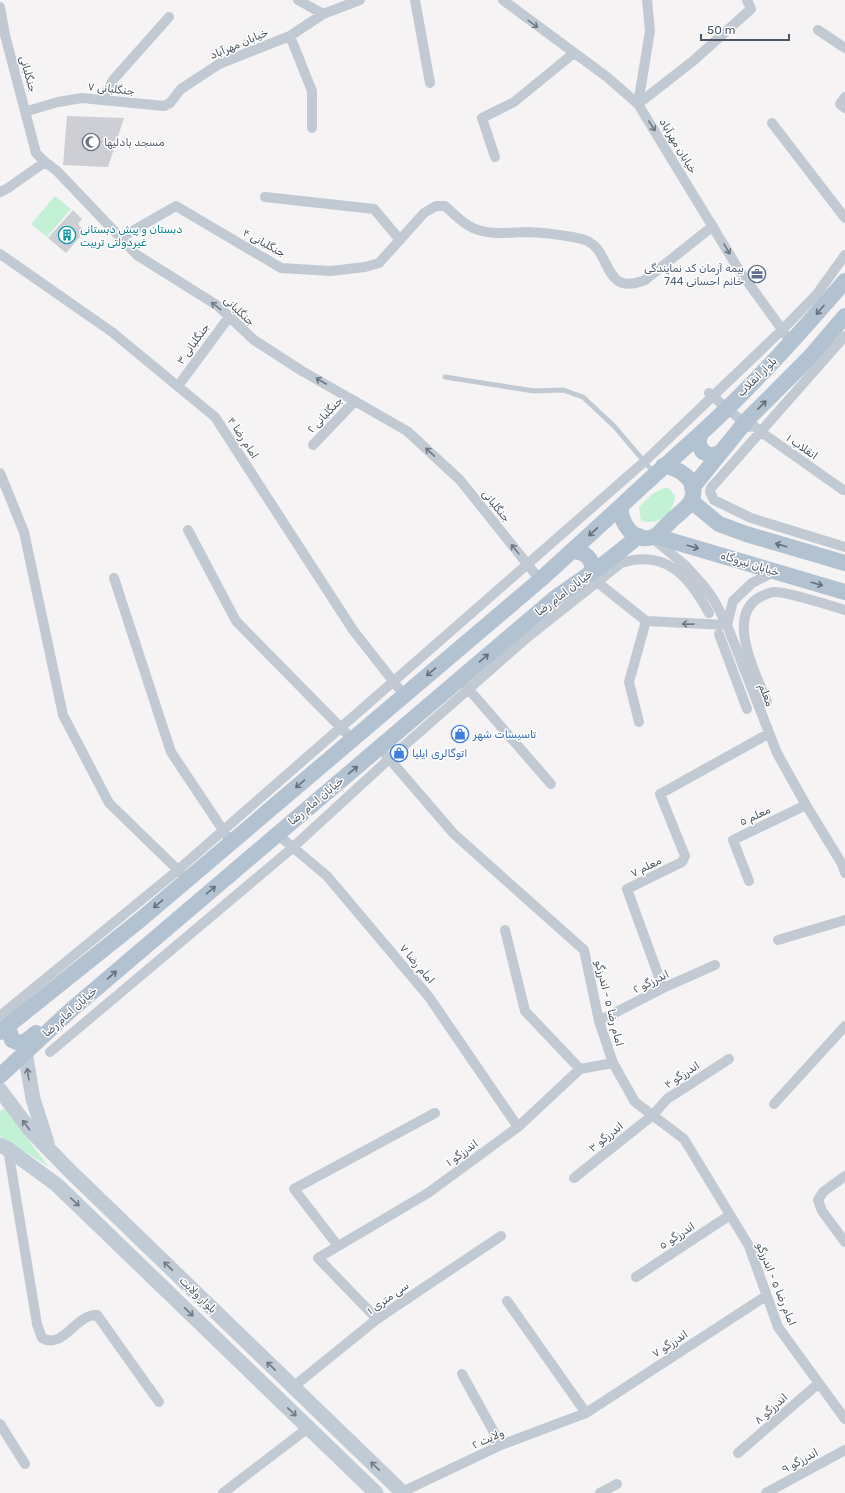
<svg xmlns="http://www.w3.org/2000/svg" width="845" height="1493" viewBox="0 0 845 1493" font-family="Rubik,Vazirmatn,sans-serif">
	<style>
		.green { fill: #c3f1d5 }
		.building { fill: #cdcfd5 }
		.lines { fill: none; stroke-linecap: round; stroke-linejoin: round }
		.lane { stroke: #c1cad2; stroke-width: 5 }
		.street { stroke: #c1cad2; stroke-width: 10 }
		.secondary { stroke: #c1cbd6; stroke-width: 15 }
		.primary { stroke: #b3c2d1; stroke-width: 16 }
		.oneway { stroke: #6e7983 }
		.oneway2 { stroke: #64717d }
		.oneway3 { stroke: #6e7984 }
		.labels { text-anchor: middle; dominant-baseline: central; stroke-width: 3; stroke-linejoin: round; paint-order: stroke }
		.street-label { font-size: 11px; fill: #4a5661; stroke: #fff }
		.worship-label { font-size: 11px; fill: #5b616d; stroke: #fff; text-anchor: start }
		.culture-label { font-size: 11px; fill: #0d838f; stroke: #fff; text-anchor: start }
		.service-label { font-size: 11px; fill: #4e5e75; stroke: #fff; text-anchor: end }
		.shop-label { font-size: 11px; fill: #366cbe; stroke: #fff; text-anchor: start }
	</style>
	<rect width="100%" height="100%" fill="#f5f3f3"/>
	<path class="green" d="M55 196 71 209 47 237 31 224Z
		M664 488H669L675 496C674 513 658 526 641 521L639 507 652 494Z
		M4 1108 49 1167 0 1136V1112Z"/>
	<path class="building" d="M67 116 124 118 108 167 63 165Z
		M73 210 82 219 78 224 85 231 66 253 48 238Z"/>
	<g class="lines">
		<path class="lane" d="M445 377 534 391 563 390 583 397 614 426 654 473"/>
		<path class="street" d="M298 0 323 14
			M415 0 430 83
			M503 0 607 77 638 104 739 270 786 335
			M0 7 5 35 36 153 45 162 57 171 137 255 218 306 254 340 302 371 407 431 460 480 540 580
			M818 30 845 48
			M290 36 312 91V128
			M845 97 840 104 845 108
			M103 99 113 80 169 17
			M638 104 693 61 751 9 747 0
			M638 104 650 31 647 0
			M27 111 58 102 82 98 164 106 170 103 181 89 219 64 290 36 323 14 360 0
			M772 123 845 218
			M495 157 482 118 514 102 574 53
			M0 192 8 188 45 162
			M265 197 374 209 400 240
			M120 238 176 206 281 268 331 271 365 267 379 263 424 213 436 206H445C453 213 463 224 473 228 491 236 510 232 528 232 546 233 565 235 582 239 614 247 600 298 645 280L713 226
			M0 254 112 332 215 417 353 630 404 695
			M845 336 711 488 710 492 714 500 751 518 845 547
			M178 386 229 317
			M709 393 749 427
			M747 420 761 432 843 490H845
			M313 445 355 401
			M0 473 24 532 63 715 109 803 182 874
			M188 530 236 621 352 739
			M652 538 685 565 704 586 714 600 727 625 777 753 806 805 842 864 845 873
			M114 578 171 752 227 836
			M592 578 646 621 727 625
			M727 625 733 601 752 583 774 572
			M719 634 747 709
			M465 685 551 784
			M767 702C756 674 725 616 760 597 765 595 769 592 774 592 785 591 832 606 845 610
			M639 722 629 682 646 621
			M386 755 454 834 584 950 599 1021 613 1063 635 1102 684 1139 749 1246 778 1327 845 1419
			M277 834 327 876 429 997 518 1127
			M749 881 733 840 806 805
			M505 930 525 1011 580 1069
			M778 940 845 920
			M663 988 627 889 682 862 685 856 660 794 768 734
			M0 1016 178 870 644 462 782 330 817 294 845 255
			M599 1021 663 988 715 965
			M50 1052 290 850 389 759 529 636 621 563C666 549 689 576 709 613
			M774 1104 845 1026
			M8 1149 37 1324 42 1338C64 1350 75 1314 97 1315L159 1402
			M845 1176 823 1192 818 1200 822 1211 845 1242
			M574 1178 653 1115 667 1099 729 1059
			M338 1246 294 1189 435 1113
			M636 1277 730 1215
			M507 1301 586 1413
			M377 1319 318 1258 428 1193 518 1127 580 1069 613 1063
			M462 1374 501 1445
			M293 1387 377 1319 501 1236
			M0 1424 25 1464
			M738 1453 819 1383
			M402 1492 501 1445 586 1413 766 1296
			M223 1493 308 1428
			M600 1493 617 1484
			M766 1493 845 1450"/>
		<path class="secondary" d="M25 1052 33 1099 47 1143
			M0 1090 30 1130 70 1171 403 1493
			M0 1145 8 1149 57 1185 376 1493"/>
		<path class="primary" d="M701 433 698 443 703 452 712 456 721 452
			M663 466C679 467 701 482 691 501 687 509 675 516 669 523 664 527 659 535 653 537 633 544 620 522 621 506 647 481 674 458 700 434 752 387 800 333 845 281
			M692 488 747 420 809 358 845 316
			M691 501 719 524 746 534 845 563
			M655 536 845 592
			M572 551C586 552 592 558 593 571
			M8 1026 12 1040C23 1046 27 1040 36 1033
			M0 1032 140 920 540 580 621 506
			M0 1076 71 1010 555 598 605 563 639 536"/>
	</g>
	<defs><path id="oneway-shaft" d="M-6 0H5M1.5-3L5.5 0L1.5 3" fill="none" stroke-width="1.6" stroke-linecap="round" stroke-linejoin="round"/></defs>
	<g class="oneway">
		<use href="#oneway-shaft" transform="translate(533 24) rotate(36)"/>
		<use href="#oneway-shaft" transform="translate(652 126) rotate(57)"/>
		<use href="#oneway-shaft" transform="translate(727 249) rotate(59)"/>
		<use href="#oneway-shaft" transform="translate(216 306) rotate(-142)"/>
		<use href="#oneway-shaft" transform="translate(321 381) rotate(-150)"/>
		<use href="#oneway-shaft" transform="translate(430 452) rotate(-137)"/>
		<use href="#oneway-shaft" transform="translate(515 549) rotate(-129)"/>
		<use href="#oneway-shaft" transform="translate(688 624) rotate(-179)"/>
	</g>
	<g class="oneway2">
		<use href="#oneway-shaft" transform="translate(820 310) rotate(131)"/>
		<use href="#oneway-shaft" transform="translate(762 405) rotate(-45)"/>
		<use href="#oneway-shaft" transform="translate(593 532) rotate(137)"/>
		<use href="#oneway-shaft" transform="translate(781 545) rotate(-164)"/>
		<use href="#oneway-shaft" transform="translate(693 547) rotate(16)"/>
		<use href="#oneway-shaft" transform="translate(817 584) rotate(16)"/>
		<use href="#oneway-shaft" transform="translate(484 658) rotate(-41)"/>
		<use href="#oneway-shaft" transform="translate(431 672) rotate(140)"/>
		<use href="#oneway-shaft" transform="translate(353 770) rotate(-40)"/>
		<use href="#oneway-shaft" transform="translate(300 784) rotate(140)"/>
		<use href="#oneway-shaft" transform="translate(211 890) rotate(-40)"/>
		<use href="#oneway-shaft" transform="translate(158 904) rotate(140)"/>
		<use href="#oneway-shaft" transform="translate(112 975) rotate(-41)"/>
	</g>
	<g class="oneway3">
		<use href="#oneway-shaft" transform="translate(28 1074) rotate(-99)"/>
		<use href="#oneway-shaft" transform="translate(26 1125) rotate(-127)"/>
		<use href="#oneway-shaft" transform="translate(75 1202) rotate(44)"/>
		<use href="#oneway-shaft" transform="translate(168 1266) rotate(-136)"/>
		<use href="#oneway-shaft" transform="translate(189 1312) rotate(44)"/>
		<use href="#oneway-shaft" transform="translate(271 1366) rotate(-136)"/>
		<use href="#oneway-shaft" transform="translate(292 1412) rotate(44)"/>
		<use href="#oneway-shaft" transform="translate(375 1466) rotate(-136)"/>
	</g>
	<defs>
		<symbol id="mosque-ring" viewBox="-11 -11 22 22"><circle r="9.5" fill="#fff" stroke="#6b7280" stroke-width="1.5"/><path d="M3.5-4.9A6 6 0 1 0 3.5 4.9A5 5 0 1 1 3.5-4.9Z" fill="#6b7280"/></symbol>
		<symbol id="building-ring" viewBox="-11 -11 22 22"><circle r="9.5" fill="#fff" stroke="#0f9aa8" stroke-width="1.5"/><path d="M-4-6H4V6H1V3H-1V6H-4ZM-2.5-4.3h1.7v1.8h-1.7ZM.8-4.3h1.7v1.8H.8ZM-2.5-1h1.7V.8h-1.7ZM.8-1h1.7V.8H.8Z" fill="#0f9aa8"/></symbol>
		<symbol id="office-ring" viewBox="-11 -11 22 22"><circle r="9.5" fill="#fff" stroke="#5c6f8a" stroke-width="1.5"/><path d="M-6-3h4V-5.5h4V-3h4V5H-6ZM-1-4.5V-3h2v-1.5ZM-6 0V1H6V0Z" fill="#5c6f8a"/></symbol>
		<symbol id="shop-ring" viewBox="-11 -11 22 22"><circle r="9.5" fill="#fff" stroke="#3f7fe0" stroke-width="1.5"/><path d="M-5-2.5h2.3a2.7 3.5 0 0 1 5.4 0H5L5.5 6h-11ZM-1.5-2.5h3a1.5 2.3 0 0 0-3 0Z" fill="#3f7fe0"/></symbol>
	</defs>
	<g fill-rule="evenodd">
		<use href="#mosque-ring" x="81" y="132" width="20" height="20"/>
		<use href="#building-ring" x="57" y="225" width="20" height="20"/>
		<use href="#office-ring" x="747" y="264" width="20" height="20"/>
		<use href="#shop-ring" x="450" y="724" width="20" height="20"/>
		<use href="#shop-ring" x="389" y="743" width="20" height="20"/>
	</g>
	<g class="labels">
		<g class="street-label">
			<text transform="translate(239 44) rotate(-23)">خیابان مهرآباد</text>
			<text transform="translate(28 74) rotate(74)">جنگلبانی</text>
			<text transform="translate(111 89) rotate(6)">جنگلبانی ۷</text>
			<text transform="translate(678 146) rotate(59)">خیابان مهرآباد</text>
			<text transform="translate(264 243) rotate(29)">جنگلبانی ۴</text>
			<text transform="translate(239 311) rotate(43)">جنگلبانی</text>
			<text transform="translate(193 344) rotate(-54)">جنگلبانی ۳</text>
			<text transform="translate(757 377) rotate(-45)">بلوار انقلاب</text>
			<text transform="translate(325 415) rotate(-46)">جنگلبانی ۲</text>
			<text transform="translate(243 438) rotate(57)">امام رضا ۴</text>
			<text transform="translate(802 447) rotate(35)">انقلاب ۱</text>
			<text transform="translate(496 506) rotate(51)">جنگلبانی</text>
			<text transform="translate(750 564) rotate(17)">خیابان نیروگاه</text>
			<text transform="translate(564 593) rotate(-37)">خیابان امام رضا</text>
			<text transform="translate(766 695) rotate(69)">معلم</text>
			<text transform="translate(316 801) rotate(-40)">خیابان امام رضا</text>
			<text transform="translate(755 816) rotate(-25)">معلم ۵</text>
			<text transform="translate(646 867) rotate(-26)">معلم ۷</text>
			<text transform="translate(417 964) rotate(50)">امام رضا ۷</text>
			<text transform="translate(651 982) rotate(-26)">اندرزگو ۲</text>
			<text transform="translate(609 1003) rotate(76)">امام رضا ۵ - اندرزگو</text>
			<text transform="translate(70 1012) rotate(-42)">خیابان امام رضا</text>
			<text transform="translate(682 1075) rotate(-33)">اندرزگو ۴</text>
			<text transform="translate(606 1137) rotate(-38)">اندرزگو ۳</text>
			<text transform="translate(462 1153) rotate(-36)">اندرزگو ۱</text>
			<text transform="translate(677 1236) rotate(-33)">اندرزگو ۵</text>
			<text transform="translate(776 1284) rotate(68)">امام رضا ۵ - اندرزگو</text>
			<text transform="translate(198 1295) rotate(44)">بلوار ولایت</text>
			<text transform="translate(388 1298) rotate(-35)">سی متری ۱</text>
			<text transform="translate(670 1344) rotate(-33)">اندرزگو ۷</text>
			<text transform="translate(771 1409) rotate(-41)">اندرزگو ۸</text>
			<text transform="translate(488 1439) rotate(-24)">ولایت ۲</text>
			<text transform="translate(800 1461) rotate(-28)">اندرزگو ۹</text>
		</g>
		<g class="worship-label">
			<text x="104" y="142">مسجد بادلیها</text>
		</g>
		<g class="culture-label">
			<text x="80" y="229">دبستان و پیش دبستانی<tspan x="80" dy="13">غیردولتی تربیت</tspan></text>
		</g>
		<g class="service-label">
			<text x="744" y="268">بیمه آرمان کد نمایندگی<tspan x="744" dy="13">744 خانم احسانی</tspan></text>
		</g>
		<g class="shop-label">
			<text x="473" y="734">تاسیسات شهر</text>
			<text x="412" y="753">اتوگالری ایلیا</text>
		</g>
	</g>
	<path d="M701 34v6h88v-6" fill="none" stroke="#4a5661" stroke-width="2"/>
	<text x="707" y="34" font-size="12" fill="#4a5661" stroke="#ffffff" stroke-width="3" paint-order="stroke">50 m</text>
</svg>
